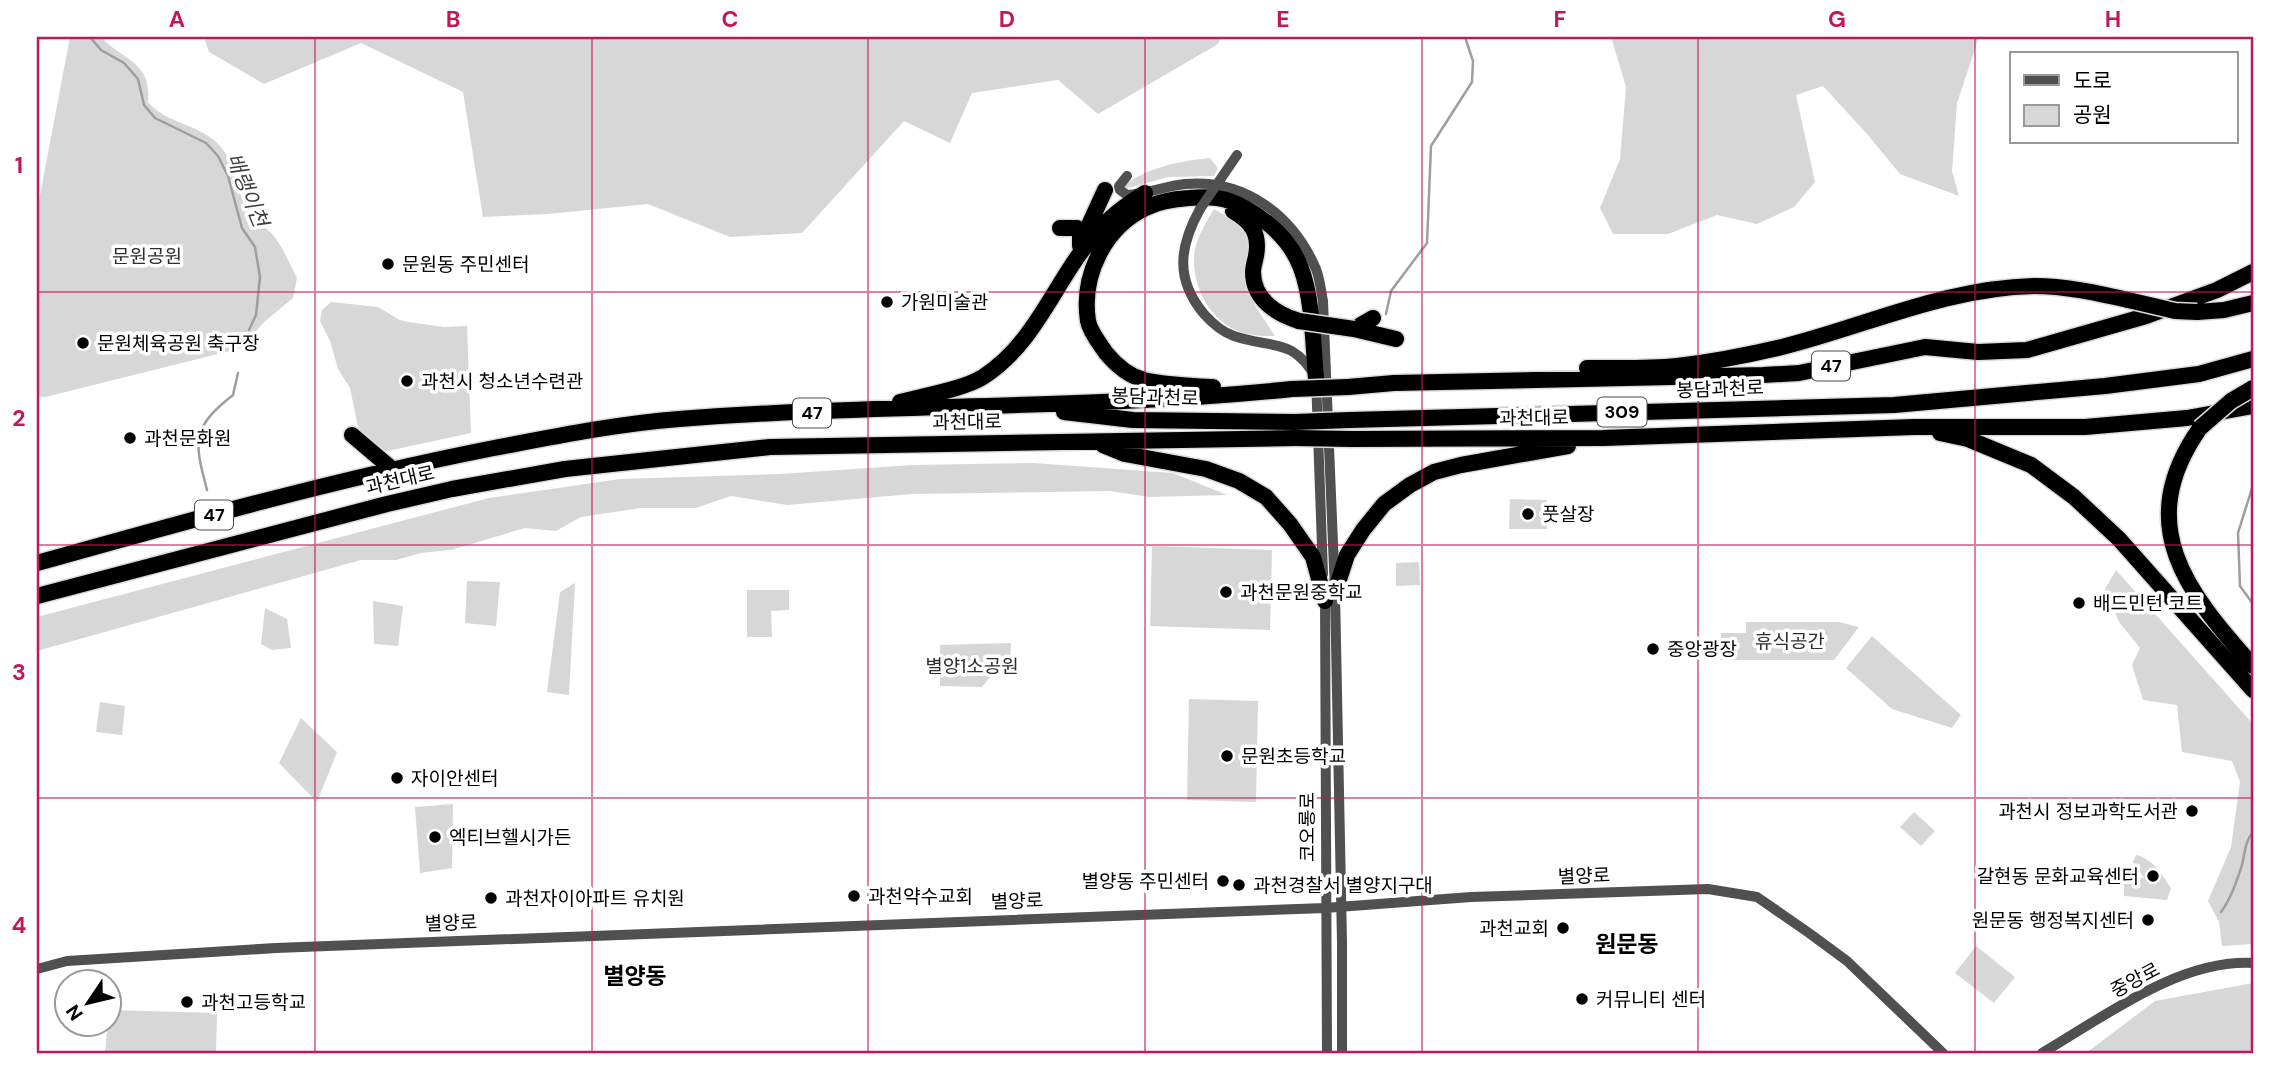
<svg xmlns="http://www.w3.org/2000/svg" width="2290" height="1090" viewBox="0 0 2290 1090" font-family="'DM Sans','Noto Sans KR',sans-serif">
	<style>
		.green { fill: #d7d7d7 }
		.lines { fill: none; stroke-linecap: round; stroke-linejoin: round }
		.stream { stroke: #9e9e9e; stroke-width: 2.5 }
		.highway-casing { stroke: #dbdbdb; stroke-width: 19 }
		.minor { stroke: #505050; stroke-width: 10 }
		.highway { stroke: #000; stroke-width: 16 }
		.highway-bridge-casing { stroke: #dbdbdb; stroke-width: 19; stroke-linecap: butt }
		.minor-bridge { stroke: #505050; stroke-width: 10 }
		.highway-bridge { stroke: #000; stroke-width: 16 }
		.grid { fill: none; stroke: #c2185b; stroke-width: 2; stroke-opacity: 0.55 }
		.poi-dot { fill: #000; stroke: #fff; stroke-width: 2.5 }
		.labels { text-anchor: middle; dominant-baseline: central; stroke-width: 7; stroke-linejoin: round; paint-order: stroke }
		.shield { fill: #fff; stroke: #4c4c4c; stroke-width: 2 }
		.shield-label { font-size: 18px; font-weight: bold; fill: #000 }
		.park-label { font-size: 19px; fill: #2e2e2e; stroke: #fff }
		.poi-label { font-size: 19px; fill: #000; stroke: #fff; text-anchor: start }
		.street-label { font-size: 19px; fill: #000; stroke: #fff }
		.water-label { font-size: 21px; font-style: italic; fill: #3f3f3f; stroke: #fff }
		.quarter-label { font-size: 23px; font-weight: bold; fill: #000; stroke: #fff }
		.neatline { fill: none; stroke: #c2185b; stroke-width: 2.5 }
		.grid-label { font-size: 23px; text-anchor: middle; font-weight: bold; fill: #c2185b }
	</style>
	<rect width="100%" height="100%" fill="#fff"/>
	<path class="green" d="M70 37H101C123 61 152 61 148 102 166 124 201 124 220 146 236 163 236 189 247 210 257 227 264 224 273 235 283 247 290 265 297 278L293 298 264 322 242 348 45 397 37 396V211Z
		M204 37H1221L1218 44 1098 114 1058 80 972 93 950 143 904 121 802 233 730 237 648 204 548 214 483 217 463 92 361 43 264 84 209 52Z
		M1611 37H1979L1957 103 1952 171 1959 196 1900 174 1867 134 1823 86 1796 95 1815 182 1794 207 1757 224 1717 215 1668 234H1613L1600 208 1620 159 1626 87Z
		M1210 158 1218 168 1214 176 1168 177 1125 189 1124 185C1153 166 1175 162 1210 158Z
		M1214 209 1243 225 1249 234V287L1254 304 1275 336C1266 336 1256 336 1247 334 1211 326 1189 284 1195 249 1198 235 1207 221 1214 209Z
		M331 302 378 307 400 320 408 322 444 327 467 326 471 433 364 456 350 388 338 369 330 341 320 321 322 310Z
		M1033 463 1173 473 1227 495 1149 497 1110 491 912 494 787 505 731 496 696 508H641L581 517 556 531 525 528 451 550 421 553 396 560H361L37 651V617L489 498 620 479 780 474 912 465Z
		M1510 499 1547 500V529H1509Z
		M1152 546 1272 550 1270 630 1150 626Z
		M1419 562 1420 585 1396 586V563Z
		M2116 570 2253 724V944L2222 946 2219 922 2208 901 2231 847 2240 782 2232 761 2182 752 2177 705 2143 700 2132 665 2140 648 2119 622 2105 589Z
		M467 581 500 582 496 626 465 623Z
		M575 583 569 695 547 692 560 592Z
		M747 590H789V610L771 611 772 637H747Z
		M373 601 403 606 398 646 374 644Z
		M265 608 287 619 291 648 272 650 261 644Z
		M1746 622H1839L1859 627 1834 660H1721V633H1746Z
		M1872 636 1961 715 1952 728 1892 709 1846 668Z
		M1011 643 1010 668 995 671 982 687 940 686V645Z
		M1189 699 1258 701 1256 802 1187 800Z
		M100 702 125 706 122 735 96 732Z
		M301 718 337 752 317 802 279 763Z
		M453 804 452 868 420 873 415 807Z
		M1914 812 1935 831 1921 846 1900 827Z
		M2136 855C2153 859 2161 873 2171 888L2167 900 2124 896V877L2144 878 2133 862Z
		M1976 946 2015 977 1994 1003 1955 973Z
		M2253 983V1053H2086L2155 1001Z
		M109 1010 217 1013 216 1053H105Z"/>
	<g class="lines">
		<path class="stream" d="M90 37 101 50 124 63 138 79 144 105 155 118 206 143 218 156 228 176 242 228 255 247 260 277 256 315 249 330
			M1386 314 1391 291 1427 243 1431 146 1472 82 1473 61 1465 37
			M2253 485 2238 533 2240 586 2253 604
			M207 490C194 441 191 428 233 395L238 373
			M2221 912C2231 899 2237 880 2242 865 2245 853 2245 841 2253 832"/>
		<defs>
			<path id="highway" d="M1233 211C1252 222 1260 234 1256 256 1255 261 1253 267 1253 272 1253 299 1276 314 1299 321
				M1060 228H1077L1080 233V246
				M1084 243 1089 225 1105 190
				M2197 312 2224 310 2253 303
				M1354 329 1396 339
				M1354 329 1373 318
				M1587 368C1617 368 1648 369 1677 366 1712 362 1748 355 1782 347 1866 326 1945 288 2034 286 2066 286 2097 293 2128 300
				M1213 387C1191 386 1166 385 1144 380 1129 376 1116 365 1106 353 1100 344 1090 332 1088 321 1081 275 1105 226 1148 207 1160 201 1175 199 1189 198 1210 196 1226 197 1245 208 1270 222 1291 241 1301 268 1313 300 1313 345 1316 378
				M1348 387 1394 383 1763 375 1799 373 1925 347 1978 352 2027 350 2146 316 2217 290 2253 272
				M900 402C923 396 964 389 983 377 1038 342 1056 276 1099 230 1113 214 1128 204 1145 193
				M1064 412 1133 420 1295 422
				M1350 420 1894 405 2105 386 2199 374 2253 359
				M2200 428C2132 525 2187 592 2253 666
				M1940 433 1968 439 2031 465 2074 497 2119 539 2253 690
				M352 435 392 469
				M1352 439 1603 438 1914 427H2085L2187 418 2253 406
				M1103 445 1125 454 1206 469 1239 481 1266 497 1290 524 1313 557 1325 601
				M37 563C187 521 337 479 489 449 552 437 615 424 679 419 883 403 1088 410 1292 389
				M1335 592 1347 555 1363 530 1384 504 1410 485 1434 472 1461 465 1568 446
				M37 596 387 504 452 489 565 469 770 447 1296 438"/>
		</defs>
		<use href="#highway" class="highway-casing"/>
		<path class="minor" d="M1127 176 1119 186 1120 190 1127 195C1147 194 1165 186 1185 184 1245 179 1293 215 1316 269 1320 279 1321 291 1323 301L1335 592 1342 942V1053
			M1200 209C1179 247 1175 279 1204 314 1212 323 1222 332 1234 336 1272 349 1293 337 1316 378L1323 574
			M1325 597 1327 1053
			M37 969 67 961 276 948 1325 908 1471 897 1708 889 1757 897 1809 933 1847 961 1943 1053
			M2042 1053C2104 1017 2179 959 2253 963"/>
		<use href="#highway" class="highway"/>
		<defs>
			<path id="highway-bridge" d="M2128 300 2175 311 2197 312
				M1299 321 1354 329
				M1292 389 1348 387
				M1295 422 1350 420
				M2200 428 2231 401 2253 388
				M1296 438 1352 439"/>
		</defs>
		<use href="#highway-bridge" class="highway-bridge-casing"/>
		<path class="minor-bridge" d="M1200 209 1237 155"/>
		<use href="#highway-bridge" class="highway-bridge"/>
	</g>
	<path class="grid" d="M315 37V1053M592 37V1053M868 37V1053M1145 37V1053M1422 37V1053M1698 37V1053M1975 37V1053M37 292H2253M37 545H2253M37 798H2253"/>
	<g class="poi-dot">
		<circle cx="388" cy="264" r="7"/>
		<circle cx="887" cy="302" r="7"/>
		<circle cx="83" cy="343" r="7"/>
		<circle cx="407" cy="381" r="7"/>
		<circle cx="130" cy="438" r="7"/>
		<circle cx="1528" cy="514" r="7"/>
		<circle cx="1226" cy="592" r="7"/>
		<circle cx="2079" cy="603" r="7"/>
		<circle cx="1653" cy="649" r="7"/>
		<circle cx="1227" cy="756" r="7"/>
		<circle cx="397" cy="778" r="7"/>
		<circle cx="2192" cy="811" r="7"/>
		<circle cx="435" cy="837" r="7"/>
		<circle cx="2153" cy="876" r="7"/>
		<circle cx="1223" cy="881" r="7"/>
		<circle cx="1239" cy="885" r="7"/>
		<circle cx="854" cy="896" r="7"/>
		<circle cx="491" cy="898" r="7"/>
		<circle cx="2148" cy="920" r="7"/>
		<circle cx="1563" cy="928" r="7"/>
		<circle cx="1582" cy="999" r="7"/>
		<circle cx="187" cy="1002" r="7"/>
	</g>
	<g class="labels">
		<g class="shield">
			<rect x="1812" y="351.5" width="38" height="29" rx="5"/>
			<rect x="1597.5" y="397.5" width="49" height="29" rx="5"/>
			<rect x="793" y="398.5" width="38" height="29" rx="5"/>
			<rect x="195" y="500.5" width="38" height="29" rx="5"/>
		</g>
		<g class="shield-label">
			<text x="1831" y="366">47</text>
			<text x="1622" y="412">309</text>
			<text x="812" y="413">47</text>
			<text x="214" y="515">47</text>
		</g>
		<g class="park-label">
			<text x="147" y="256">문원공원</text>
			<text x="1790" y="641">휴식공간</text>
			<text x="972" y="666">별양1소공원</text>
		</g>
		<g class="poi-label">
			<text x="402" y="264">문원동 주민센터</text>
			<text x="901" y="302">가원미술관</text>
			<text x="97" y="343">문원체육공원 축구장</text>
			<text x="421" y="381">과천시 청소년수련관</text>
			<text x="144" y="438">과천문화원</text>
			<text x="1542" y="514">풋살장</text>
			<text x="1240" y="592">과천문원중학교</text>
			<text x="2093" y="603">배드민턴 코트</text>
			<text x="1667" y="649">중앙광장</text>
			<text x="1241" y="756">문원초등학교</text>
			<text x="411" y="778">자이안센터</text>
			<text x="2178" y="811" text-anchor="end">과천시 정보과학도서관</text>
			<text x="449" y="837">엑티브헬시가든</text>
			<text x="2139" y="876" text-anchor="end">갈현동 문화교육센터</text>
			<text x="1209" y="881" text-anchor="end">별양동 주민센터</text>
			<text x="1253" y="885">과천경찰서 별양지구대</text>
			<text x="868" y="896">과천약수교회</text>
			<text x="505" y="898">과천자이아파트 유치원</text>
			<text x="2134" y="920" text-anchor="end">원문동 행정복지센터</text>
			<text x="1549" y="928" text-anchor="end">과천교회</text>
			<text x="1596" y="999">커뮤니티 센터</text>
			<text x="201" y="1002">과천고등학교</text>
		</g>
		<g class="street-label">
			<text transform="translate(1720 389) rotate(-2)">봉담과천로</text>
			<text transform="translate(1155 397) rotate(2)">봉담과천로</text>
			<text transform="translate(1534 418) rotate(-1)">과천대로</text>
			<text transform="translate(967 422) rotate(-1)">과천대로</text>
			<text transform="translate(400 480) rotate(-13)">과천대로</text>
			<text transform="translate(1307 827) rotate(-90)">코오롱로</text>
			<text transform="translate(1584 876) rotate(-2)">별양로</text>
			<text transform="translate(1017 901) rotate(-2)">별양로</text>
			<text transform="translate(451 923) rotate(-2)">별양로</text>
			<text transform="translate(2135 980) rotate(-28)">중앙로</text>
		</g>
		<g class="water-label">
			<text transform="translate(247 190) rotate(68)">배랭이천</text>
		</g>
		<g class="quarter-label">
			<text x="1627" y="944">원문동</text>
			<text x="635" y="976">별양동</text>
		</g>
	</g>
	<rect width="2290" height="1090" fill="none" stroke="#ffffff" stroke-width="77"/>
	<rect x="2010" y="52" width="228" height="91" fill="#ffffff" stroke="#999999" stroke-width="2"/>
	<rect x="2024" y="75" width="35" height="10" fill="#505050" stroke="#999999" stroke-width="2"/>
	<text x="2073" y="88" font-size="21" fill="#000000">도로</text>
	<rect x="2024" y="105" width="35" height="21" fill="#d7d7d7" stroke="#999999" stroke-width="2"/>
	<text x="2073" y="122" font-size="21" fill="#000000">공원</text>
	<g transform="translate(88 1003) rotate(235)"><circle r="33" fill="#ffffff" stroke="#999999" stroke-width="2"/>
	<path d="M0-5L12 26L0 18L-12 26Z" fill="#000000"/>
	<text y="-10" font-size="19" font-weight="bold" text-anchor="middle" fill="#000000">N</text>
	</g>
	<rect x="38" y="38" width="2214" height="1014" class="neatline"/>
	<g class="grid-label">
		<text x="177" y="27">A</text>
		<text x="453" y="27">B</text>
		<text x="730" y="27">C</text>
		<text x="1007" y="27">D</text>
		<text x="1283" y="27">E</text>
		<text x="1560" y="27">F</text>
		<text x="1837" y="27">G</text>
		<text x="2113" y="27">H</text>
		<text x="19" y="173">1</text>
		<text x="19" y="426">2</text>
		<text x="19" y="680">3</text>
		<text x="19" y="933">4</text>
	</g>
</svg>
